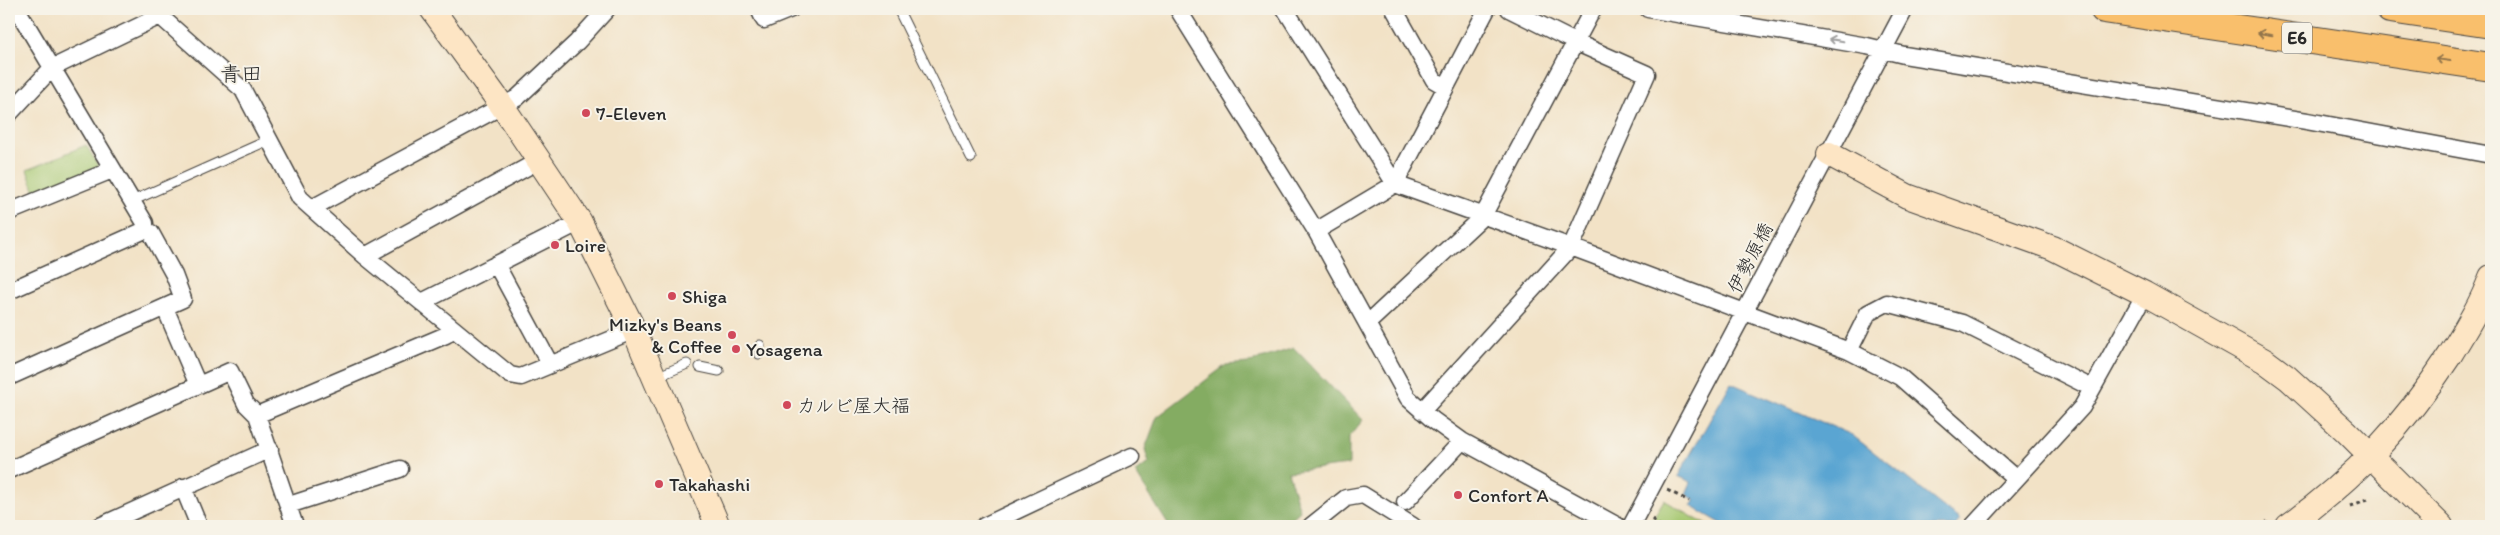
<svg xmlns="http://www.w3.org/2000/svg" width="2500" height="535" viewBox="0 0 2500 535" font-family="Itim,'Klee One',sans-serif">
	<style>
		.green { fill: #a5c770; stroke: #68794e }
		.forest { fill: #84ac62; stroke: #586c46 }
		.water { fill: #5aa5d2; stroke: #42687e }
		.lines { fill: none; stroke-linecap: round; stroke-linejoin: round }
		.lane-casing { stroke: #494642; stroke-width: 11 }
		.street-casing { stroke: #494642; stroke-width: 19 }
		.secondary-casing { stroke: #494642; stroke-width: 26 }
		.highway-casing { stroke: #494642; stroke-width: 30 }
		.path { stroke: #494642; stroke-width: 3; stroke-dasharray: 4 4; stroke-linecap: butt }
		.lane { stroke: #fff; stroke-width: 9 }
		.street { stroke: #fff; stroke-width: 16 }
		.secondary { stroke: #fde5c4; stroke-width: 24 }
		.highway { stroke: #f9bf6c; stroke-width: 28 }
		.oneway { stroke: #92754c }
		.oneway2 { stroke: #a0a0a0 }
		.poi-dot { fill: #d1495b; stroke: #f7f3e8; stroke-width: 2 }
		.labels { text-anchor: middle; dominant-baseline: central; stroke-width: 4; stroke-linejoin: round; paint-order: stroke }
		.shield { fill: #f7f3e8; stroke: #686764; stroke-width: 1 }
		.shield-label { font-size: 18px; font-weight: bold; fill: #2b2b2b }
		.poi-label { font-size: 19px; fill: #2b2b2b; stroke: #f7f3e8; text-anchor: start }
		.street-label { font-size: 19px; fill: #2b2b2b; stroke: #f7f3e8 }
		.quarter-label { font-size: 21px; fill: #2b2b2b; stroke: #f7f3e8 }
	</style>
	<rect width="100%" height="100%" fill="#f7f3e8"/>
	<filter id="ink" filterUnits="userSpaceOnUse"><feTurbulence type="fractalNoise" baseFrequency=".02" numOctaves="2"/><feDisplacementMap in="SourceGraphic" scale="10" xChannelSelector="R" yChannelSelector="G"/><feConvolveMatrix kernelMatrix="1 2 1 2 8 2 1 2 1" color-interpolation-filters="sRGB"/></filter>
	<filter id="wash" filterUnits="userSpaceOnUse"><feTurbulence type="fractalNoise" baseFrequency=".0096" numOctaves="4" result="noise"/><feDisplacementMap in="SourceGraphic" scale="20" xChannelSelector="R" yChannelSelector="G"/><feGaussianBlur stdDeviation="1.12" result="paint"/><feColorMatrix in="noise" values="0 0 0 0 0 0 0 0 0 0 0 0 0 0 0 0 0 1.4 0 .05"/><feComposite in="paint" operator="in"/></filter>
	<g filter="url(#wash)">
		<rect width="100%" height="100%" fill="#f2e2c6"/>
		<path class="green" d="M86 145 99 167 36 195 27 170Z
			M1664 500 1708 526H1648Z"/>
		<path class="forest" d="M1294 348 1363 420 1349 437V465L1288 472 1300 511 1283 526H1169L1135 472 1149 463 1145 449 1157 417 1226 365 1248 363Z"/>
		<path class="water" d="M1731 383 1852 435 1960 520 1955 526H1726L1691 506 1695 500 1686 494 1691 482 1678 476Z"/>
	</g>
	<g filter="url(#ink)">
		<g class="lines">
			<defs>
				<path id="lane" d="M898 9 971 158
					M132 201 269 140
					M759 354 760 345
					M700 367 719 371
					M654 378 687 364"/>
				<path id="street" d="M17 9 145 223V230
					M759 9 764 20 791 9
					M1182 9 1179 11 1316 231 1408 398 1433 420 1462 441 1618 526
					M1285 9 1395 184 1571 247 1849 351 1900 377 2016 479
					M1394 9 1434 80 1446 87
					M1648 9 1867 46 1904 55 2307 121 2491 155
					M9 114 52 68 160 16 243 90 300 198 365 256 510 375 521 377 634 330
					M312 208 517 98 577 42 607 9
					M9 212 112 170
					M1316 231 1395 184 1487 9
					M365 256 540 160
					M496 264 550 364
					M9 291 145 230
					M422 302 580 222
					M165 308 198 385
					M1368 323 1483 216 1593 9
					M1849 351 1868 313 1887 303 1962 323 2092 388
					M9 377 183 299 174 275 151 233 145 230
					M1422 411 1571 247 1647 74 1575 42 1509 9
					M257 415 446 335 450 328
					M9 470 230 371 246 404 257 415 295 526
					M183 487 199 526
					M1405 502 1462 441
					M289 505 400 469
					M100 526 270 449
					M984 526 1132 456
					M1311 526 1346 498 1363 495 1413 526
					M1631 526 1905 9
					M1973 526 2082 407 2145 294"/>
				<path id="secondary" d="M432 9 503 107 580 222 634 330 718 526
					M1829 154 1907 196 2053 248 2145 294 2265 361 2288 378 2346 431 2441 526
					M2288 526C2356 477 2404 425 2450 355 2465 330 2481 305 2491 277"/>
				<path id="highway" d="M2104 9 2491 67
					M2390 9 2491 24"/>
			</defs>
			<use href="#lane" class="lane-casing"/>
			<use href="#street" class="street-casing"/>
			<use href="#secondary" class="secondary-casing"/>
			<use href="#highway" class="highway-casing"/>
			<path class="path" d="M1667 490 1689 501
				M2350 506 2368 499
				M1652 519 1660 526
				M2260 526 2267 521"/>
			<use href="#lane" class="lane"/>
			<use href="#street" class="street"/>
			<use href="#secondary" class="secondary"/>
			<use href="#highway" class="highway"/>
		</g>
		<defs><path id="oneway-shaft" d="M-6 0H5M1.5-3L5.5 0L1.5 3" fill="none" stroke-width="1.6" stroke-linecap="round" stroke-linejoin="round" transform="scale(1.25)"/></defs>
		<g class="oneway">
			<use href="#oneway-shaft" transform="translate(2265 34) rotate(-171)"/>
			<use href="#oneway-shaft" transform="translate(2443 60) rotate(-172)"/>
		</g>
		<use class="oneway2" href="#oneway-shaft" transform="translate(1836 40) rotate(-170)"/>
	</g>
	<g class="poi-dot">
		<circle cx="586" cy="113" r="5"/>
		<circle cx="555" cy="245" r="5"/>
		<circle cx="672" cy="296" r="5"/>
		<circle cx="732" cy="335" r="5"/>
		<circle cx="736" cy="349" r="5"/>
		<circle cx="787" cy="405" r="5"/>
		<circle cx="659" cy="484" r="5"/>
		<circle cx="1458" cy="495" r="5"/>
	</g>
	<g class="labels">
		<rect class="shield" x="2282" y="22.5" width="30" height="31" rx="4"/>
		<g class="shield-label">
			<text x="2297" y="38">E6</text>
		</g>
		<g class="poi-label">
			<text x="596" y="113">7-Eleven</text>
			<text x="565" y="245">Loire</text>
			<text x="682" y="296">Shiga</text>
			<text x="722" y="324" text-anchor="end">Mizky's Beans<tspan x="722" dy="22">&amp; Coffee</tspan></text>
			<text x="746" y="349">Yosagena</text>
			<text x="797" y="405">カルビ屋大福</text>
			<text x="669" y="484">Takahashi</text>
			<text x="1468" y="495">Confort A</text>
		</g>
		<g class="street-label">
			<text transform="translate(1750 258) rotate(-63)">伊勢原橋</text>
		</g>
		<g class="quarter-label">
			<text x="241" y="73">青田</text>
		</g>
	</g>
	<rect width="2500" height="535" fill="none" stroke="#f7f3e8" stroke-width="30"/>
</svg>
